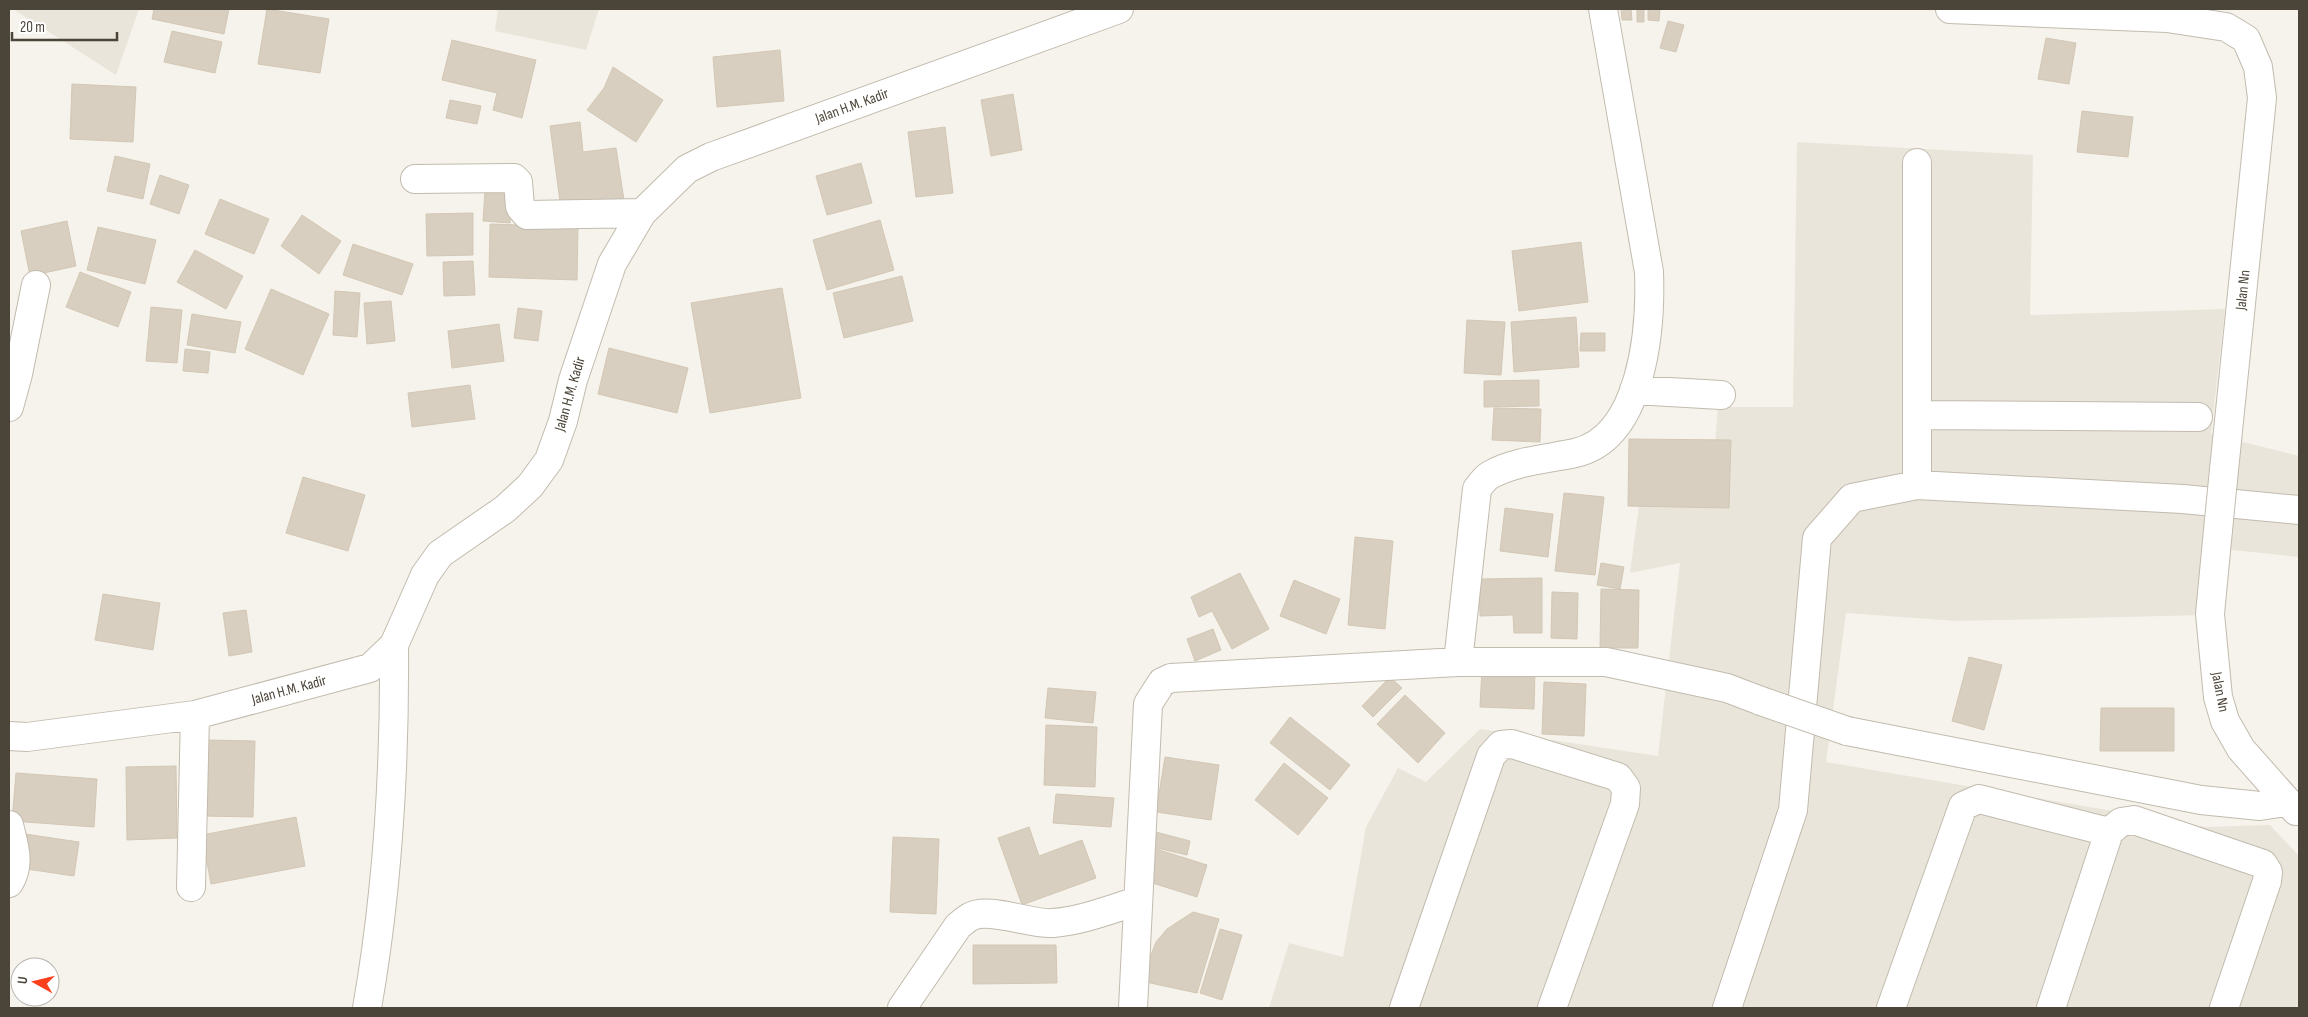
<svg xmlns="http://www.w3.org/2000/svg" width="2308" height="1017" viewBox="0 0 2308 1017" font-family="'Sofia Sans Condensed',sans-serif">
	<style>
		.residential { fill: #eae5da }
		.building { fill: #d8cfc1; stroke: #d3c7b4 }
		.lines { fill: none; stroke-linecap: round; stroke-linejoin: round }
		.minor-casing { stroke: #c2bbae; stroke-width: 30 }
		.minor { stroke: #fff; stroke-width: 28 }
		.minor-bridge-casing { stroke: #c2bbae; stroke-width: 30; stroke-linecap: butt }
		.minor-bridge { stroke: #fff; stroke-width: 28 }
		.labels { text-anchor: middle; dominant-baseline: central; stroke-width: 4.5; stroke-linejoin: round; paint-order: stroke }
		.street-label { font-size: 15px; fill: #4b4439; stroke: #fff }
	</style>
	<rect width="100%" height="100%" fill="#f6f3ec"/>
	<path class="residential" d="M13 9H139L116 75Z
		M498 9H599L586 50 495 31Z
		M1797 142 2033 155 2030 315 2225 309 2211 434 2299 456V557L2204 547V615L1957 621 1846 613 1826 762 2206 827 2270 825 2299 856V1008H1269L1289 943 1343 957 1366 827 1398 768 1426 782 1480 729 1658 756 1680 563 1630 573 1642 483H1712L1718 407H1793Z"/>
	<path class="building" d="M154 9H229L224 34 152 19Z
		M267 9 329 19 320 73 258 64Z
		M1621 9H1631L1632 20H1622Z
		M1637 9H1644V22H1637Z
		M1648 9H1660L1659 21 1648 20Z
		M1668 21 1684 25 1676 52 1660 48Z
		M172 31 222 42 215 73 164 62Z
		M2046 38 2076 43 2069 84 2038 79Z
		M452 40 536 60 522 118 493 110 497 93 442 80Z
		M780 50 784 101 717 107 713 57Z
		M613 67 663 100 636 142 587 110 604 88Z
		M72 84 136 87 133 142 70 139Z
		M1013 94 1022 150 991 156 981 100Z
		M450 100 481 106 477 124 446 118Z
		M2082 111 2133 117 2128 157 2077 152Z
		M580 122 583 152 616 148 624 200 561 209 550 126Z
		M945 127 953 193 916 197 908 132Z
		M115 156 150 164 143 199 107 191Z
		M861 163 872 203 827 215 816 176Z
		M160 175 189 185 179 214 150 204Z
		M485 191 512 193 510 223 483 221Z
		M220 199 269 219 254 254 205 234Z
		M473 213V255L427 256 426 214Z
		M302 215 341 241 319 274 281 246Z
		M880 220 894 270 827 290 813 240Z
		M67 221 76 266 30 276 21 231Z
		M490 224 578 227 577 280 489 277Z
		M98 227 156 240 145 284 87 270Z
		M1581 242 1588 302 1519 311 1512 251Z
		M353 244 413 264 402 295 343 275Z
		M195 250 243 276 226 309 177 282Z
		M473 261 475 295 444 296 443 262Z
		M80 272 131 292 118 327 66 307Z
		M902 276 913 321 844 338 833 293Z
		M782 288 801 398 710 413 691 303Z
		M271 289 329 314 303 375 245 349Z
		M335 291 360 293 357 337 333 335Z
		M391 301 395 341 367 344 364 303Z
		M151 307 182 310 177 363 146 361Z
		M518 308 542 311 538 341 514 338Z
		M192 314 241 322 235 353 187 345Z
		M1576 317 1579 367 1514 372 1511 322Z
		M1467 320 1505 322 1501 375 1464 373Z
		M499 324 504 361 452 368 448 331Z
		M1581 333H1605V351H1580Z
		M609 348 688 368 677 413 598 394Z
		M185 349 210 352 208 373 183 371Z
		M1539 380V406L1484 407V381Z
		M470 385 475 419 412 427 408 393Z
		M1494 408 1541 409 1540 442 1492 440Z
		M1629 439 1731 440 1729 508 1628 506Z
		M303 477 365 495 348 551 286 533Z
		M1564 493 1604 497 1595 575 1555 571Z
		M1505 508 1553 514 1548 557 1500 551Z
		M1355 537 1393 541 1385 629 1348 625Z
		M1601 563 1624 567 1620 589 1597 585Z
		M1240 573 1269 629 1232 649 1212 611 1199 617 1191 597Z
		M1542 578V633H1514L1513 615 1480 616 1479 579Z
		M1294 580 1340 599 1326 634 1280 616Z
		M1601 589 1639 590 1638 648H1600Z
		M1552 592 1578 593 1577 639 1551 638Z
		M103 594 160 603 153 650 95 640Z
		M246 610 252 652 229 656 223 613Z
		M1213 629 1221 650 1195 661 1187 639Z
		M1969 657 2002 665 1984 730 1952 721Z
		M1482 669 1535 671 1534 709 1480 707Z
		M1390 677 1402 688 1373 717 1362 706Z
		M1544 682 1586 684 1584 736 1542 734Z
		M1048 688 1096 692 1093 723 1045 718Z
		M1405 695 1445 733 1418 763 1377 724Z
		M2101 708H2174V751H2100Z
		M1290 717 1350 765 1330 790 1270 743Z
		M1046 725 1097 727 1095 787 1044 785Z
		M205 740 255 741 253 817 203 816Z
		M1165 757 1219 765 1211 820 1156 812Z
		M1284 763 1328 798 1298 835 1255 800Z
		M176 766 177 838 127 840 126 767Z
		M16 773 97 779 94 827 12 821Z
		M1056 794 1114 798 1111 827 1053 823Z
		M296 817 305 866 211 884 202 835Z
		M1029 827 1039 856 1082 840 1096 878 1022 905 998 838Z
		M1148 830 1190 841 1187 855 1144 845Z
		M25 834 79 842 74 876 20 868Z
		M893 837 939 839 936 914 890 912Z
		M1156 849 1207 865 1197 897 1146 881Z
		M1193 912 1219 919 1197 993 1141 981 1156 942 1167 929Z
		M1220 929 1242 935 1222 1000 1200 993Z
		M973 945H1056L1057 983 973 984Z"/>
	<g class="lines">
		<defs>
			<path id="minor" d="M1950 9 2167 18 2226 27 2246 39 2258 67 2262 98 2224 470
				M415 179 514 178 518 182 520 207 527 215 642 213
				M1634 390 1721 395
				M9 407 18 374 36 285
				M1918 415 2198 417
				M1917 485V163
				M2218 530 2210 614 2218 697 2225 721 2241 749 2296 811
				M1458 662H1606L1727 688 1761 701
				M1847 731 2201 800 2260 806 2286 802
				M9 736 27 737 195 715 370 668 394 645 425 575 440 554 505 509 530 486 549 460 563 421 573 380 612 264 642 213 687 169 711 157 1119 9
				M9 825C14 846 21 864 9 883
				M191 887 195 715
				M367 1008C388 889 395 767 394 645
				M902 1008 958 926C962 923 966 919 970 917 988 906 1031 925 1053 923 1082 921 1111 909 1138 901
				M1133 1008 1148 704 1162 682 1171 678 1458 662 1477 489C1480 485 1485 478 1490 475 1515 461 1547 459 1575 453 1643 438 1651 328 1649 272L1603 9
				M1404 1008 1491 756 1501 745 1512 744 1618 777 1626 788 1625 804 1552 1008
				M1727 1008 1793 810 1817 538 1852 498 1917 485 2183 499 2299 510
				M1891 1008 1963 806 1979 799 2109 832
				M2051 1008 2109 832 2121 822 2134 820 2263 864 2268 872 2267 881 2224 1008"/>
		</defs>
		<use href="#minor" class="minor-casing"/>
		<use href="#minor" class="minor"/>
		<defs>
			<path id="minor-bridge" d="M2218 530 2224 470
				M1761 701 1847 731"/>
		</defs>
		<use href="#minor-bridge" class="minor-bridge-casing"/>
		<use href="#minor-bridge" class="minor-bridge"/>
	</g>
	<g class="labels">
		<g class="street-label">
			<text transform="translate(852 106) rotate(-20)">Jalan H.M. Kadir</text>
			<text transform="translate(2243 290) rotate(-84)">Jalan Nn</text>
			<text transform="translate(570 394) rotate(-74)">Jalan H.M. Kadir</text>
			<text transform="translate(289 690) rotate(-15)">Jalan H.M. Kadir</text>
			<text transform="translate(2220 692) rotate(79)">Jalan Nn</text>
		</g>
	</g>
	<rect width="2308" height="1017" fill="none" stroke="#4b4439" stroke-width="20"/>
	<g transform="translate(35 982) rotate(278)"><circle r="24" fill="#ffffff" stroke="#b7b4b0"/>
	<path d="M0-4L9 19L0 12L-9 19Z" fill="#fc3f1d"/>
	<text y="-8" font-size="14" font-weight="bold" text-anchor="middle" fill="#4b4439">U</text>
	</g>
	<path d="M12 32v8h105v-8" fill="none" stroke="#4b4439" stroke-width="2.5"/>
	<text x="20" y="32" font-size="15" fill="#4b4439" stroke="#ffffff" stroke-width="4" paint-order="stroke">20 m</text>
</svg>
